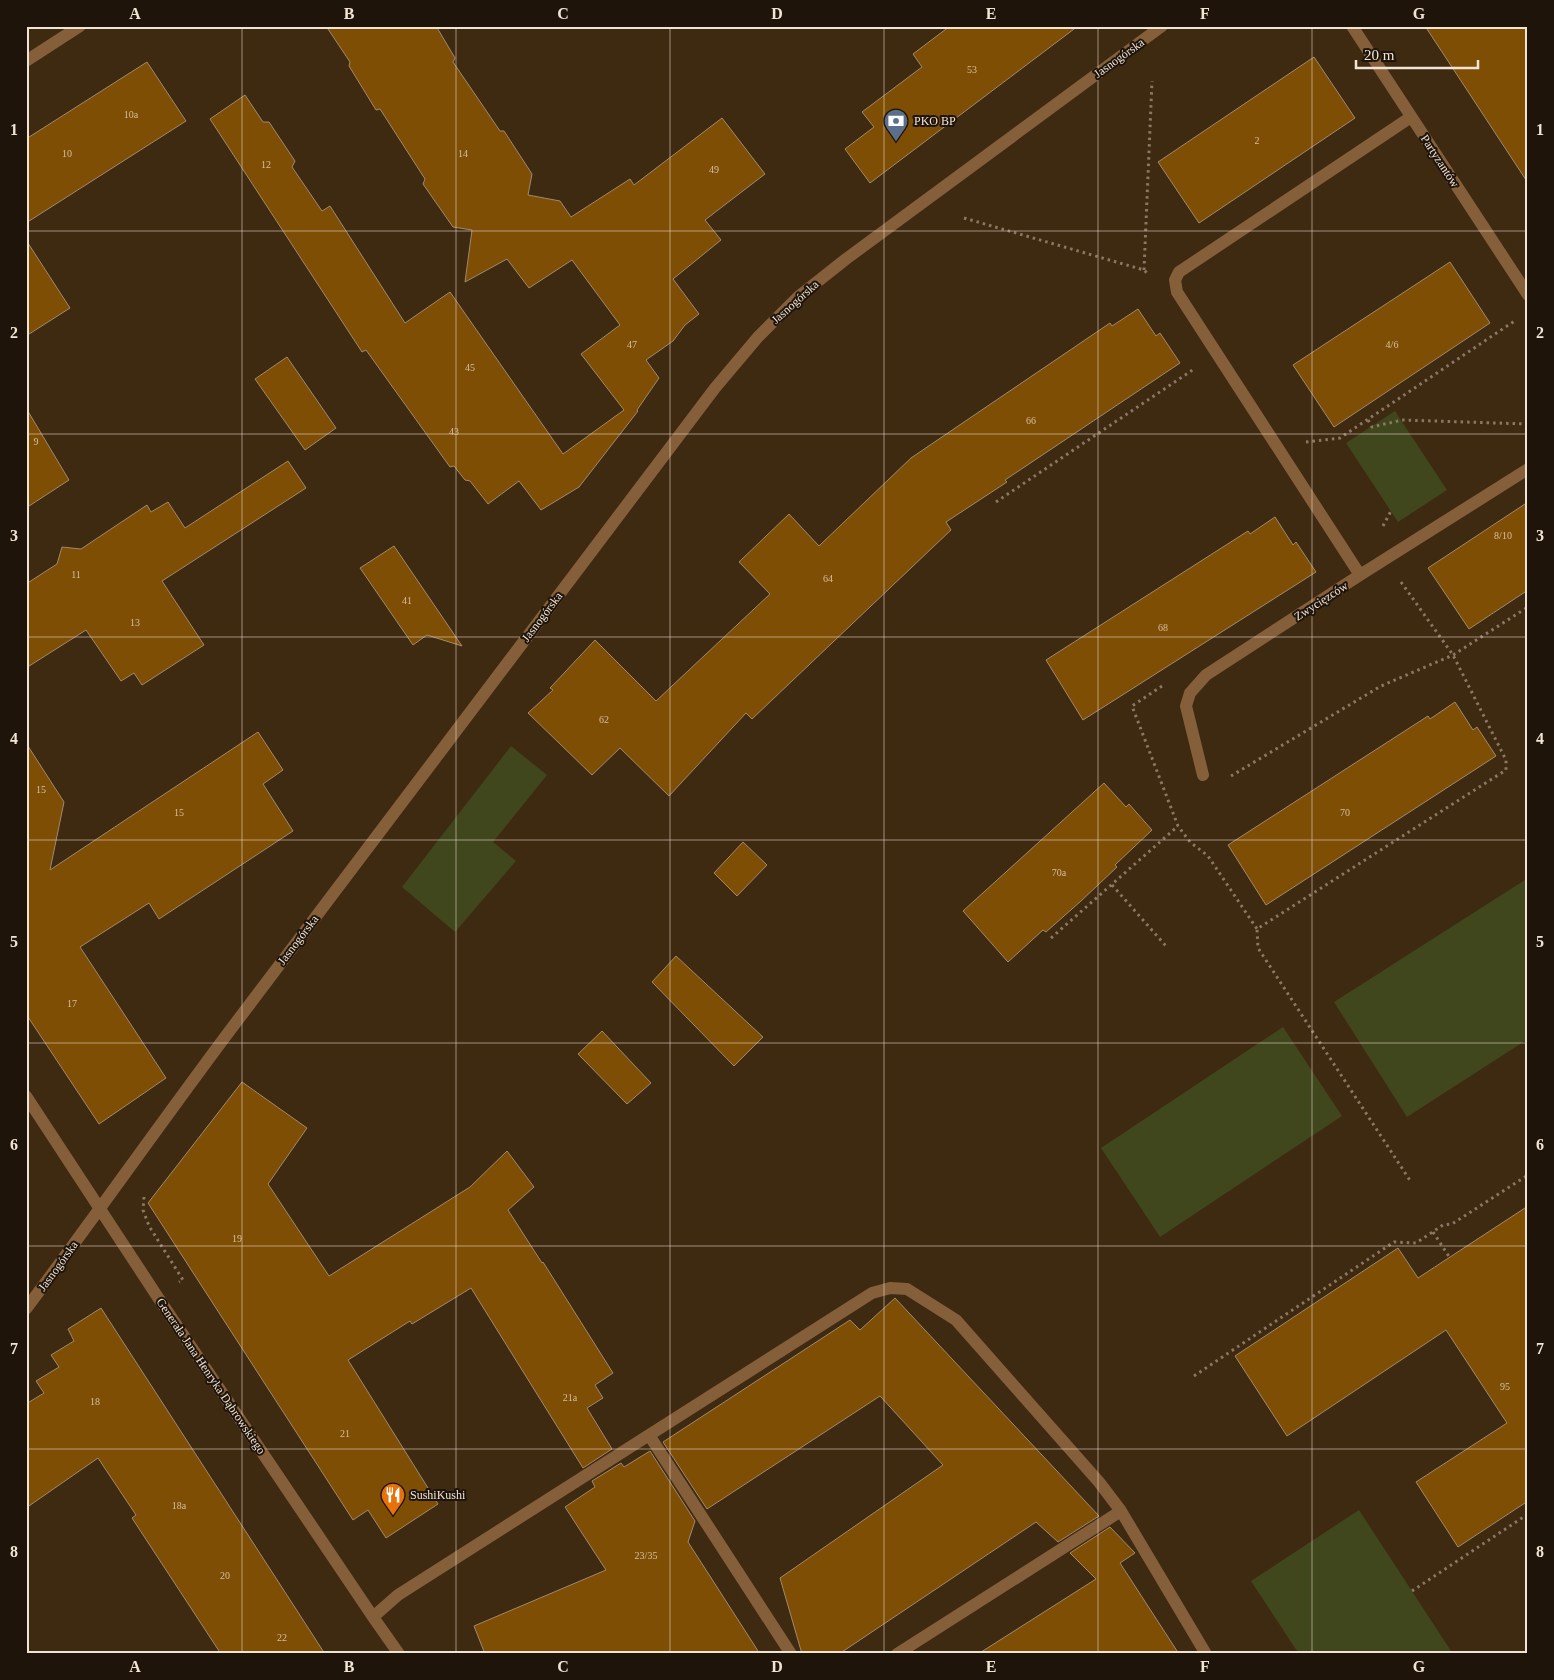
<svg xmlns="http://www.w3.org/2000/svg" width="1554" height="1680" viewBox="0 0 1554 1680" font-family="'Times New Roman',serif">
	<style>
		.green { fill: #41471d }
		.building { fill: #7e4e05; stroke: #a2896e }
		.lines { fill: none; stroke-linecap: round; stroke-linejoin: round }
		.path { stroke: #8a7864; stroke-width: 3; stroke-dasharray: 2.5 4; stroke-linecap: butt }
		.minor { stroke: #855f3a; stroke-width: 12 }
		.grid { fill: none; stroke: #f2e4d5; stroke-width: 1; stroke-opacity: 0.55 }
		.labels { text-anchor: middle; dominant-baseline: central; stroke-width: 4; stroke-linejoin: round; paint-order: stroke }
		.number-label { font-size: 10px; fill: #d5bea1 }
		.street-label { font-size: 12px; fill: #f2e4d5; stroke: #1e140a }
		.poi-label { font-size: 12px; fill: #f2e4d5; stroke: #1e140a; text-anchor: start }
		.neatline { fill: none; stroke: #f2e4d5; stroke-width: 2 }
		.grid-label { font-size: 16px; text-anchor: middle; font-weight: bold; fill: #f2e4d5 }
	</style>
	<rect width="100%" height="100%" fill="#3e2911"/>
	<path class="green" d="M1395 411 1447 490 1398 522 1346 443Z
		M511 746 547 775 493 842 516 861 455 932 402 887Z
		M1528 878V1039L1407 1117 1334 1002Z
		M1283 1027 1342 1116 1160 1237 1101 1148Z
		M1359 1510 1453 1654H1299L1251 1581Z"/>
	<path class="building" d="M326 26H436L455 58 453 62 500 131H504L532 174 528 195 560 201 571 217 630 179 634 185 722 118 765 174 705 220 721 240 673 279 699 314 685 325 673 341 646 360 659 378 637 410 638 411 579 487 541 510 519 481 488 504 470 481 465 480 454 466 450 467 366 350 362 352 210 119 245 95 263 122H269L295 161 292 167 322 211 330 206 405 323 450 292 563 454 624 410 581 354 620 325 572 260 529 288 507 259 465 282 472 230 453 227 423 184 425 179 380 109 376 110 349 66 350 62Z
		M950 26H1078L870 183 845 149 874 127 862 112 922 67 913 54Z
		M1425 26H1528V183Z
		M1314 57 1355 118 1199 223 1158 162Z
		M147 62 186 121 26 223V139Z
		M26 240 70 308 26 336Z
		M1450 262 1490 323 1334 427 1293 365Z
		M1138 309 1156 336 1160 333 1180 363 1005 480 1007 482 946 522 951 530 752 719 746 713 669 796 620 748 592 775 528 713 553 690 550 688 595 640 656 701 770 594 739 562 789 514 819 546 911 458 1110 323 1112 326Z
		M287 357 336 428 305 450 255 379Z
		M26 408 69 480 26 508Z
		M288 461 306 488 162 581 204 645 142 685 134 673 121 681 86 630 26 668V584L57 564 62 547 81 549 147 505 151 512 168 502 185 528Z
		M1528 502V590L1469 629 1428 568Z
		M1275 517 1293 545 1296 542 1316 572 1083 720 1046 660 1248 531 1250 534Z
		M394 546 462 646 427 635 413 645 360 568Z
		M1455 702 1473 730 1477 727 1496 756 1266 905 1228 845 1428 716 1430 719Z
		M258 732 283 770 263 784 293 831 159 919 149 903 80 947 166 1078 99 1124 26 1014V743L64 802 50 870Z
		M1104 783 1126 807 1129 804 1152 830 1115 865 1117 867 1081 901 1046 932 1043 930 1008 962 963 911Z
		M743 842 767 865 737 896 714 873Z
		M676 956 763 1037 734 1066 652 982Z
		M602 1031 651 1083 627 1104 578 1054Z
		M242 1082 307 1128 268 1184 329 1276 470 1187 507 1151 534 1187 508 1210 542 1263 543 1262 613 1373 595 1385 603 1398 587 1408 612 1449 583 1468 471 1288 412 1324 410 1321 348 1360 438 1504 386 1538 368 1510 353 1520 148 1203Z
		M1528 1206V1501L1458 1547 1416 1482 1507 1423 1446 1330 1287 1436 1235 1356 1398 1248 1418 1278Z
		M895 1298 1099 1516 1058 1542 1036 1522 839 1654H802L780 1578 943 1465 880 1396 707 1509 663 1442 850 1320 860 1330Z
		M101 1308 294 1606 325 1654H221L132 1518 136 1515 98 1458 26 1508V1404L44 1393 36 1381 59 1367 51 1355 74 1341 68 1329Z
		M650 1451 695 1521 688 1542 760 1654H485L474 1626 606 1570 565 1507 595 1487 592 1481 621 1463 624 1467Z
		M1110 1527 1135 1553 1120 1563 1179 1654H978L1096 1579 1070 1553Z"/>
	<g class="lines">
		<path class="path" d="M964 218 1144 270 1148 274
			M1144 270 1152 81
			M1368 420 1372 427 1402 420 1528 424
			M1306 442 1340 438 1516 320
			M996 502 1194 369
			M1383 526 1391 511
			M1401 582 1453 655 1506 760V770L1257 929 1258 948 1411 1182
			M1162 686 1132 706 1178 826 1190 842 1208 856 1257 929
			M1231 776 1381 686 1453 655 1528 607
			M1112 885 1166 946
			M1051 938 1178 826
			M144 1197 143 1210 149 1226 183 1280 179 1282
			M1433 1232 1450 1258
			M1194 1376 1394 1242 1416 1243 1443 1225 1452 1224 1528 1175
			M1412 1591 1528 1514"/>
		<path class="minor" d="M1352 26 1528 295
			M26 61 80 26
			M1360 575 1177 292 1175 280 1179 272 1411 117
			M1203 775 1186 706 1190 693 1206 675 1360 575 1528 469
			M26 1096 157 1296 373 1617 399 1654
			M26 1309C93 1219 158 1127 225 1037L715 388 758 337 798 297 846 259 1162 26
			M649 1435 791 1654
			M373 1617 398 1595 872 1293 890 1288 907 1289 956 1320 1099 1482 1121 1511 1206 1654
			M897 1654 1121 1511"/>
	</g>
	<path class="grid" d="M242 26V1654M456 26V1654M670 26V1654M884 26V1654M1098 26V1654M1312 26V1654M26 231H1528M26 434H1528M26 637H1528M26 840H1528M26 1043H1528M26 1246H1528M26 1449H1528"/>
	<defs>
		<symbol id="bank-pin" viewBox="-11 -11 22 30"><path d="M0 17L-7.5 6A9.5 9.5 0 1 1 7.5 6Z" fill="#5c6f8a" stroke="#1e140a"/><path d="M-6-4H6V4H-6ZM0-2.3a2.3 2.3 0 1 0 0 4.6a2.3 2.3 0 1 0 0-4.6Z" fill="#fff"/></symbol>
		<symbol id="restaurant-pin" viewBox="-11 -11 22 30"><path d="M0 17L-7.5 6A9.5 9.5 0 1 1 7.5 6Z" fill="#e8710a" stroke="#1e140a"/><path d="M-5-6h1v4h1v-4h1v4h1v-4h1v5L-1.5 .5V6h-2V.5L-5-1ZM5-6V6H3V1.5H1.5Q1.5-4 5-6Z" fill="#fff"/></symbol>
	</defs>
	<g fill-rule="evenodd">
		<use href="#bank-pin" x="882" y="107" width="28" height="38"/>
		<use href="#restaurant-pin" x="379" y="1481" width="28" height="38"/>
	</g>
	<g class="labels">
		<g class="number-label">
			<text x="972" y="69">53</text>
			<text x="131" y="114">10a</text>
			<text x="1257" y="140">2</text>
			<text x="67" y="153">10</text>
			<text x="463" y="153">14</text>
			<text x="266" y="164">12</text>
			<text x="714" y="169">49</text>
			<text x="632" y="344">47</text>
			<text x="1392" y="344">4/6</text>
			<text x="470" y="367">45</text>
			<text x="1031" y="420">66</text>
			<text x="454" y="431">43</text>
			<text x="36" y="441">9</text>
			<text x="1503" y="535">8/10</text>
			<text x="76" y="574">11</text>
			<text x="828" y="578">64</text>
			<text x="407" y="600">41</text>
			<text x="135" y="622">13</text>
			<text x="1163" y="627">68</text>
			<text x="604" y="719">62</text>
			<text x="41" y="789">15</text>
			<text x="179" y="812">15</text>
			<text x="1345" y="812">70</text>
			<text x="1059" y="872">70a</text>
			<text x="72" y="1003">17</text>
			<text x="237" y="1238">19</text>
			<text x="1505" y="1386">95</text>
			<text x="570" y="1397">21a</text>
			<text x="95" y="1401">18</text>
			<text x="345" y="1433">21</text>
			<text x="179" y="1505">18a</text>
			<text x="646" y="1555">23/35</text>
			<text x="225" y="1575">20</text>
			<text x="282" y="1637">22</text>
		</g>
		<g class="street-label">
			<text transform="translate(1119 58) rotate(-36)">Jasnogórska</text>
			<text transform="translate(1440 161) rotate(57)">Partyzantów</text>
			<text transform="translate(795 302) rotate(-42)">Jasnogórska</text>
			<text transform="translate(1321 601) rotate(-33)">Zwycięzców</text>
			<text transform="translate(542 617) rotate(-53)">Jasnogórska</text>
			<text transform="translate(298 940) rotate(-53)">Jasnogórska</text>
			<text transform="translate(58 1266) rotate(-54)">Jasnogórska</text>
			<text transform="translate(211 1376) rotate(56)">Generała Jana Henryka Dąbrowskiego</text>
		</g>
		<g class="poi-label">
			<text x="914" y="121">PKO BP</text>
			<text x="410" y="1495">SushiKushi</text>
		</g>
	</g>
	<rect width="1554" height="1680" fill="none" stroke="#1e140a" stroke-width="55"/>
	<path d="M1356 60v8h122v-8" fill="none" stroke="#f2e4d5" stroke-width="2.5"/>
	<text x="1364" y="60" font-size="15" fill="#f2e4d5" stroke="#1e140a" stroke-width="4" paint-order="stroke">20 m</text>
	<rect x="28" y="28" width="1498" height="1624" class="neatline"/>
	<g class="grid-label">
		<text x="135" y="19">A</text>
		<text x="349" y="19">B</text>
		<text x="563" y="19">C</text>
		<text x="777" y="19">D</text>
		<text x="991" y="19">E</text>
		<text x="1205" y="19">F</text>
		<text x="1419" y="19">G</text>
		<text x="14" y="135">1</text>
		<text x="1540" y="135">1</text>
		<text x="14" y="338">2</text>
		<text x="1540" y="338">2</text>
		<text x="14" y="541">3</text>
		<text x="1540" y="541">3</text>
		<text x="14" y="744">4</text>
		<text x="1540" y="744">4</text>
		<text x="14" y="947">5</text>
		<text x="1540" y="947">5</text>
		<text x="14" y="1150">6</text>
		<text x="1540" y="1150">6</text>
		<text x="14" y="1354">7</text>
		<text x="1540" y="1354">7</text>
		<text x="14" y="1557">8</text>
		<text x="1540" y="1557">8</text>
		<text x="135" y="1672">A</text>
		<text x="349" y="1672">B</text>
		<text x="563" y="1672">C</text>
		<text x="777" y="1672">D</text>
		<text x="991" y="1672">E</text>
		<text x="1205" y="1672">F</text>
		<text x="1419" y="1672">G</text>
	</g>
</svg>
